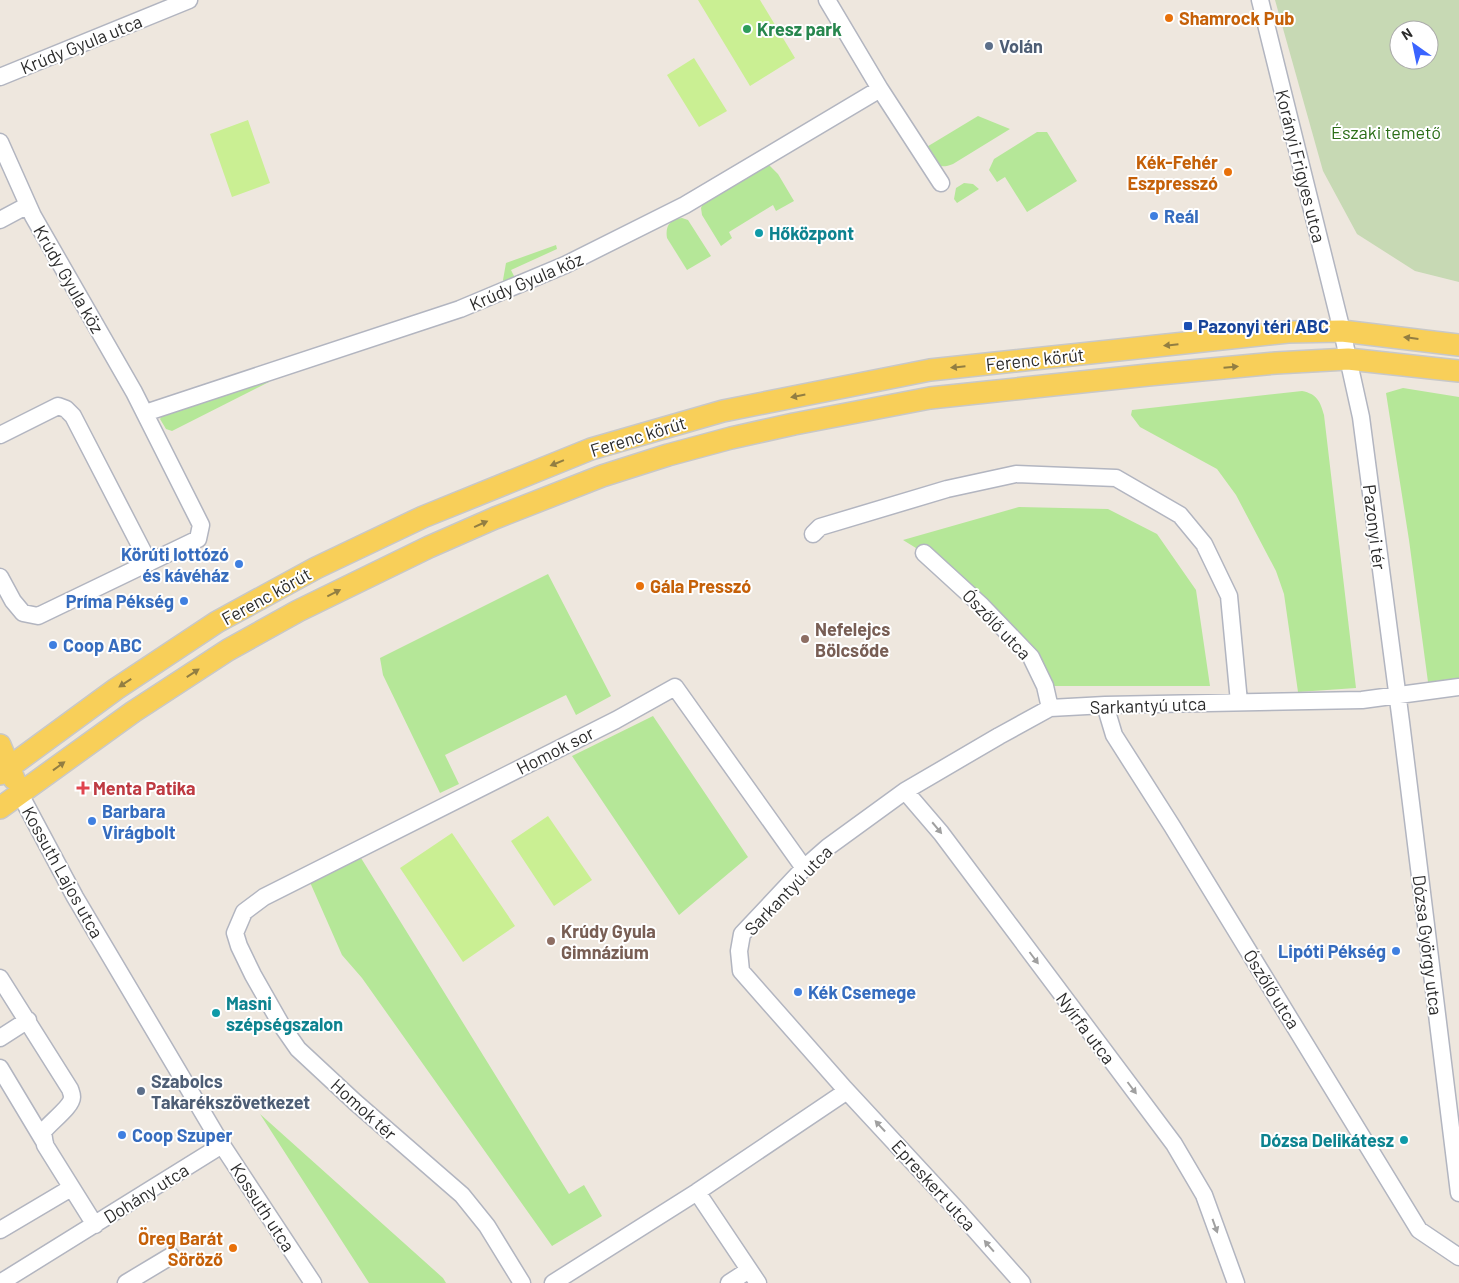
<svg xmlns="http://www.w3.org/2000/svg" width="1459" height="1283" viewBox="0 0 1459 1283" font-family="Barlow,sans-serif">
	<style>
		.green { fill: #b5e798 }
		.cemetery { fill: #c7d9b4; fill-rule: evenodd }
		.pitch { fill: #caef93 }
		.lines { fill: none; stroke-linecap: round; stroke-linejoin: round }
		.minor-casing { stroke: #b2b5c0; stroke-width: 19 }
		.major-casing { stroke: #c8c8c8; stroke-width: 24 }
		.minor { stroke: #fff; stroke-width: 16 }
		.major { stroke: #f8cf59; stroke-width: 21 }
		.oneway { fill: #927e42 }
		.oneway2 { fill: #a0a0a0 }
		.food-dot { fill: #e8710a; stroke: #fff; stroke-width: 2 }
		.leisure-dot { fill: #2e9e5b; stroke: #fff; stroke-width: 2 }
		.service-dot { fill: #5c6f8a; stroke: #fff; stroke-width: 2 }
		.shop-dot { fill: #3f7fe0; stroke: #fff; stroke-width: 2 }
		.culture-dot { fill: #0f9aa8; stroke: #fff; stroke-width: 2 }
		.transit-dot { fill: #1a4fb4; stroke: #fff; stroke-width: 2 }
		.education-dot { fill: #8d6e63; stroke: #fff; stroke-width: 2 }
		.health-dot { fill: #e0444e; stroke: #fff; stroke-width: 2 }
		.labels { text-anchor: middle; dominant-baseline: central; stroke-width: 4; stroke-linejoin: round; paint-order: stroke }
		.food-label { font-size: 18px; font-weight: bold; fill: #c56008; stroke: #fff; text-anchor: start }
		.leisure-label { font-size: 18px; font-weight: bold; fill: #27864d; stroke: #fff; text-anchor: start }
		.street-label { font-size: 18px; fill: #2c2c2c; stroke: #fff }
		.service-label { font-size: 18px; font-weight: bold; fill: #4e5e75; stroke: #fff; text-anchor: start }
		.park-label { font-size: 18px; fill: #2b6e17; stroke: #fff }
		.shop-label { font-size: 18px; font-weight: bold; fill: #366cbe; stroke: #fff; text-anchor: start }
		.culture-label { font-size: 18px; font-weight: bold; fill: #0d838f; stroke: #fff; text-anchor: start }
		.transit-label { font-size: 18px; font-weight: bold; fill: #164399; stroke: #fff; text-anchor: start }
		.education-label { font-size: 18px; font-weight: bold; fill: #785e54; stroke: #fff; text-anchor: start }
		.health-label { font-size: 18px; font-weight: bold; fill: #be3a42; stroke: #fff; text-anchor: start }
	</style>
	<rect width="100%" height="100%" fill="#eee7de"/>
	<path class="green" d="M978 116 1010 129 953 164C936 171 934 161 925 148Z
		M1037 132H1047L1077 181 1027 212 1005 177 997 182 989 170 994 159Z
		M769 165 778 174 794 201 776 211 773 205 729 232 732 238 721 246 702 215 701 208 703 203 758 169Z
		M964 183 973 184 979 189 957 203 954 199 956 188Z
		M682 218 688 220 711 256 687 270 667 238C665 226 670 219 682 218Z
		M556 245 557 249 511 270 516 280 505 283 503 280 506 263Z
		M268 379 269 382 265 384 172 431 166 429 160 419 164 413Z
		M1403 388 1459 397V678L1428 682 1409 540 1386 393Z
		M1302 391C1317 394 1320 401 1324 415L1356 688 1298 692 1284 594 1276 571 1236 495 1217 469 1140 427 1131 415 1132 410Z
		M1019 507 1108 509 1157 534 1196 590 1210 686H1045L1031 657 924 553 903 540Z
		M548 574 611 696 576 715 566 695 445 755 459 784 440 793 383 675 380 658Z
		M653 716 748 857 679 915 572 756Z
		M361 858 569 1194 584 1185 602 1216 552 1246 362 978 342 955 309 880Z
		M260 1114 443 1278 446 1283H369Z"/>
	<path class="cemetery" d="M1275 0H1459V282L1415 271 1357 234 1323 171ZM1399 30H1429V60H1399Z"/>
	<path class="pitch" d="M698 0H760L795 58 750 86Z
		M694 58 727 111 699 127 667 75Z
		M248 120 270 183 232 197 210 134Z
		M548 816 592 880 554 906 511 841Z
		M452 833 515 926 463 962 400 868Z"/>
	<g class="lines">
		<defs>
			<path id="minor" d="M827 0 880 89 941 183
				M1260 0 1342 331 1361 417 1401 722 1459 1193
				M0 77 189 0
				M0 142 33 216 134 392 201 525 198 539 38 616 23 613 13 601 0 577
				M0 220 28 205
				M145 413 460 309 565 265 685 205 880 89
				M0 435 58 406 66 409 73 416 149 563
				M813 534 820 527 947 489 1016 474 1116 478 1180 515 1204 544 1229 596 1239 702
				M924 553 982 606 1031 657 1045 686 1050 708
				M1105 705 1114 735 1172 826 1419 1230 1459 1257
				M905 791 941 833 1174 1144 1204 1195 1236 1283
				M20 794 75 897 222 1145 313 1283
				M0 978 70 1089C71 1092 72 1094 72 1097 72 1107 49 1123 43 1132L45 1145 95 1225
				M0 1038 28 1020
				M0 1068 45 1143
				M697 1192 758 1283
				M0 1230 71 1188
				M0 1283 222 1145
				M126 1283 171 1256
				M522 1283 487 1226 462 1195 355 1102 298 1049 282 1026 253 975 239 946 235 933 244 912 264 897 616 720 675 687 804 868
				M553 1283 697 1192 841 1095 845 1089
				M729 1283 749 1270
				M1022 1283 960 1213 845 1089 741 971 739 951 742 934 804 868 828 847 905 791 999 736 1050 708 1105 705 1362 700 1459 687"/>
			<path id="major" d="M0 745 14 779
				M0 774 116 689 217 622 316 568 423 517 591 449 723 411 930 370 1288 332 1342 331 1459 345
				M0 808 133 712 228 650 298 611 429 547 495 518 602 476 668 455 731 438 794 424 930 398 1148 375 1276 363 1348 359 1459 371"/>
		</defs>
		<use href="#minor" class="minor-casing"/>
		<use href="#major" class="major-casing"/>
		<use href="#minor" class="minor"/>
		<use href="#major" class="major"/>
	</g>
	<defs><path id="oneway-solid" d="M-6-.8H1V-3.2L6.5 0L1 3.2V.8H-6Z" transform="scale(1.25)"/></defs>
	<g class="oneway">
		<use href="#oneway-solid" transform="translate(1411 338) rotate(-173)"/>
		<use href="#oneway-solid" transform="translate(1171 345) rotate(174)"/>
		<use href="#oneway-solid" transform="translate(958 367) rotate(174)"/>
		<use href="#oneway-solid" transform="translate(1231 367) rotate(-5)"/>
		<use href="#oneway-solid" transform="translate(798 396) rotate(169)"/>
		<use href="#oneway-solid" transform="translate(557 463) rotate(158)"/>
		<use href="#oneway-solid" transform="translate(481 524) rotate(-24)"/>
		<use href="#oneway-solid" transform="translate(334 593) rotate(-27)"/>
		<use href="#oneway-solid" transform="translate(193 673) rotate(-33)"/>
		<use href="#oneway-solid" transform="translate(125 683) rotate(147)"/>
		<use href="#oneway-solid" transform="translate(59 766) rotate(-36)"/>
	</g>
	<g class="oneway2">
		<use href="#oneway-solid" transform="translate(937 828) rotate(50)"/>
		<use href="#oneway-solid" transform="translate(1034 958) rotate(53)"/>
		<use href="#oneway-solid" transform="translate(1132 1088) rotate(53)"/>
		<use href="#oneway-solid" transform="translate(880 1126) rotate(-133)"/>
		<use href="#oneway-solid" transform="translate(1215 1226) rotate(70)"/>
		<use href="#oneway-solid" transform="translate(989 1246) rotate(-131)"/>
	</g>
	<g class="food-dot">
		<circle cx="1169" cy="18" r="5"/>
		<circle cx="1228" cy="172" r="5"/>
		<circle cx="640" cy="586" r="5"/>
		<circle cx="233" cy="1248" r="5"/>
	</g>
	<circle class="leisure-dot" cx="747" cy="29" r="5"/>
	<g class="service-dot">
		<circle cx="989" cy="46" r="5"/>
		<circle cx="141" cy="1091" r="5"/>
	</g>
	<g class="shop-dot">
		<circle cx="1154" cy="216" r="5"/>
		<circle cx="239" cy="564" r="5"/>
		<circle cx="184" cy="601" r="5"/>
		<circle cx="53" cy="645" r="5"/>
		<circle cx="92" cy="821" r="5"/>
		<circle cx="1396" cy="951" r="5"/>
		<circle cx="798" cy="992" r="5"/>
		<circle cx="122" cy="1135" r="5"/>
	</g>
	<g class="culture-dot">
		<circle cx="759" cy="233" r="5"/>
		<circle cx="216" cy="1013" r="5"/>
		<circle cx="1404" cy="1140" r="5"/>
	</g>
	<rect class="transit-dot" x="1183" y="321" width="10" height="10" rx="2.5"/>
	<g class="education-dot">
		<circle cx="805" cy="639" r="5"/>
		<circle cx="551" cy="941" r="5"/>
	</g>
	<path class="health-dot" d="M80.5 780.5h5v5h5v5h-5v5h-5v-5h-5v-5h5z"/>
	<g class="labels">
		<g class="food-label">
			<text x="1179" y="18">Shamrock Pub</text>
			<text x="1218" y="162" text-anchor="end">Kék-Fehér<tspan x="1218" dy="21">Eszpresszó</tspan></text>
			<text x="650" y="586">Gála Presszó</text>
			<text x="223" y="1238" text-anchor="end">Öreg Barát<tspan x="223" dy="21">Söröző</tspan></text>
		</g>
		<g class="leisure-label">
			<text x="757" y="29">Kresz park</text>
		</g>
		<g class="street-label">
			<text transform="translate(81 44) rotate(-22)">Krúdy Gyula utca</text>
			<text transform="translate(1301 166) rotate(76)">Korányi Frigyes utca</text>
			<text transform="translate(69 279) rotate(60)">Krúdy Gyula köz</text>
			<text transform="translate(526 281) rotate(-23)">Krúdy Gyula köz</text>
			<text transform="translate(1035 359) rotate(-6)">Ferenc körút</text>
			<text transform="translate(638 436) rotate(-17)">Ferenc körút</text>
			<text transform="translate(1375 527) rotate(83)">Pazonyi tér</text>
			<text transform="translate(266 596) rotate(-29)">Ferenc körút</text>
			<text transform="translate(997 624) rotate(46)">Ószőlő utca</text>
			<text transform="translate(1148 705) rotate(-2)">Sarkantyú utca</text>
			<text transform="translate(555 750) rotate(-27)">Homok sor</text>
			<text transform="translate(63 872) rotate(61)">Kossuth Lajos utca</text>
			<text transform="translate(788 890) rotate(-46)">Sarkantyú utca</text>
			<text transform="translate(1428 945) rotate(83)">Dózsa György utca</text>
			<text transform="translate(1272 989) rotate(58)">Ószőlő utca</text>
			<text transform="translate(1086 1028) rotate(53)">Nyírfa utca</text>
			<text transform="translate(364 1109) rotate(42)">Homok tér</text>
			<text transform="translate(934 1185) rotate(48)">Epreskert utca</text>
			<text transform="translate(146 1193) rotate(-32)">Dohány utca</text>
			<text transform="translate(263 1207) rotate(57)">Kossuth utca</text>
		</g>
		<g class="service-label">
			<text x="999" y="46">Volán</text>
			<text x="151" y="1081">Szabolcs<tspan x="151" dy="21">Takarékszövetkezet</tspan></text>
		</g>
		<g class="park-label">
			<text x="1386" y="132">Északi temető</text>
		</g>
		<g class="shop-label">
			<text x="1164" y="216">Reál</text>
			<text x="229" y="554" text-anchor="end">Körúti lottózó<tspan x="229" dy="21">és kávéház</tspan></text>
			<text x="174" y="601" text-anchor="end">Príma Pékség</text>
			<text x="63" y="645">Coop ABC</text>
			<text x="102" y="811">Barbara<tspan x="102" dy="21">Virágbolt</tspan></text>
			<text x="1386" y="951" text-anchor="end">Lipóti Pékség</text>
			<text x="808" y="992">Kék Csemege</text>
			<text x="132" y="1135">Coop Szuper</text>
		</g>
		<g class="culture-label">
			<text x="769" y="233">Hőközpont</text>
			<text x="226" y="1003">Masni<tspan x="226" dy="21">szépségszalon</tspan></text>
			<text x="1394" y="1140" text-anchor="end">Dózsa Delikátesz</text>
		</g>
		<g class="transit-label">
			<text x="1198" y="326">Pazonyi téri ABC</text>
		</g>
		<g class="education-label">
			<text x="815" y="629">Nefelejcs<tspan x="815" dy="21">Bölcsőde</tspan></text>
			<text x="561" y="931">Krúdy Gyula<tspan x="561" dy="21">Gimnázium</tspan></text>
		</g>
		<g class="health-label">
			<text x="93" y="788">Menta Patika</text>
		</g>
	</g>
	<g transform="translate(1414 45) rotate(327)"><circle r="24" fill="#ffffff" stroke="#ababab"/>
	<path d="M0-4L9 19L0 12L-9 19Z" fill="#3a64ff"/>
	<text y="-8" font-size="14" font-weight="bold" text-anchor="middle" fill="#2c2c2c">N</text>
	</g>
</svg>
